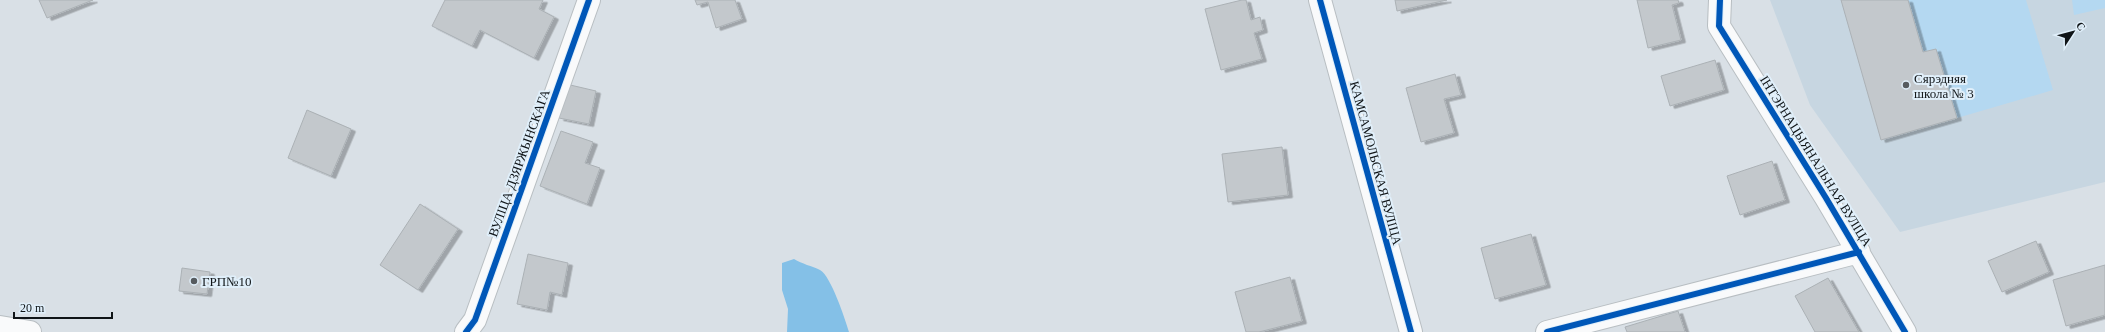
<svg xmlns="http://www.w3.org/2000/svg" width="2105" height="332" viewBox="0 0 2105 332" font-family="Georgia,serif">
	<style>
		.built { fill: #c7d6e1 }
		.green { fill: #b4d8f1 }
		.water { fill: #84c0e7 }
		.building { fill: #c3c8cc; stroke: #abb1b5; filter: url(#shadow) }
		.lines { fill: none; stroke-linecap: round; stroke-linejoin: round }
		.minor-casing { stroke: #b8bec2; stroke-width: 24 }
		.minor { stroke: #f9fafb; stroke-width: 22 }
		.cycleway-casing { stroke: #e0effa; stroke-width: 8 }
		.cycleway { stroke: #0057b8; stroke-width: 6 }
		.poi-dot { fill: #565b5f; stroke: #e0effa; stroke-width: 1.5 }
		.labels { text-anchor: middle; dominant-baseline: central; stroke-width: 4; stroke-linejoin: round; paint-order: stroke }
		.poi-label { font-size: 13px; fill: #0f1417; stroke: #e0effa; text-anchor: start }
		.street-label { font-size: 13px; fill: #0f1417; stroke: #e0effa }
	</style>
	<defs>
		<filter id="shadow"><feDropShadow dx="4.5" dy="2.5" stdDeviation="0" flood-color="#0004"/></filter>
	</defs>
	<rect width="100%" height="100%" fill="#d9e0e6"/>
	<path class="built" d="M1770 0H2105V182L1900 232 1810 105Z"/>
	<path class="green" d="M1908 0H2026L2053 90 1957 118 1936 49 1923 52Z
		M2072 0H2105V8L2074 15Z"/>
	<path class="water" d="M794 259C802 264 812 266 820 270 831 276 845 319 849 332H787L788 309 782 290V263Z"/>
	<path class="building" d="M39 0H93L47 18Z
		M445 0H543L539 9 554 17 534 58 480 30 472 46 432 26Z
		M695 0H735L742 19 716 28 708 2 697 5Z
		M1242 0H1246L1251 20 1260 17 1263 30 1254 33 1262 59 1221 70 1205 9Z
		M1395 0H1447L1397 11Z
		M1637 0H1678L1679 3 1672 5 1681 40 1648 48Z
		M1841 0H1908L1923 52 1936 49 1957 118 1881 140Z
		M1715 60 1724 90 1670 106 1661 76Z
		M1455 74 1461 95 1444 99 1454 133 1421 142 1406 88Z
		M566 84 596 91 589 124 559 118Z
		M307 110 351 129 331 176 288 158Z
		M561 131 593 142 585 163 600 168 587 204 540 186Z
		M1282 147 1288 195 1228 202 1222 154Z
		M1772 161 1785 200 1740 215 1727 176Z
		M420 204 458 229 418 290 380 265Z
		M1531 234 1546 285 1495 299 1481 248Z
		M2036 241 2049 272 2002 292 1988 261Z
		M528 254 568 263 562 295 550 292 547 310 517 304Z
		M2105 265V315L2066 326 2053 280Z
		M182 268 210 272 207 294 179 291Z
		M1290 277 1302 321 1259 332H1246L1235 292Z
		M1828 278 1859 332H1815L1795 296Z
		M1678 311 1685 332H1627L1625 327Z"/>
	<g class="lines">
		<defs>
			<path id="minor" d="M1320 0 1411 332
				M1720 0 1719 26 1826 198 1905 332
				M0 327 30 332
				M466 332 475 320 589 0
				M1547 332 1859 252"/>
		</defs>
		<use href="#minor" class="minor-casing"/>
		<use href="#minor" class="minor"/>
		<defs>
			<path id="cycleway" d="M1320 0 1411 332
				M1720 0 1719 26 1826 198 1905 332
				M466 332 475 320 589 0
				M1547 332 1859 252"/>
		</defs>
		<use href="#cycleway" class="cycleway-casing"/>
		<use href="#cycleway" class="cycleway"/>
	</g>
	<g class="poi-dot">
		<circle cx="1906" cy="85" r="4"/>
		<circle cx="194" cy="281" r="4"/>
	</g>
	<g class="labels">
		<g class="poi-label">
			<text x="1914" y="78">Сярэдняя<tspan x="1914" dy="15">школа № 3</tspan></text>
			<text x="202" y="281">ГРП№10</text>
		</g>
		<g class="street-label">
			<text transform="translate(1816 161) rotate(58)">ІНТЭРНАЦЫЯНАЛЬНАЯ ВУЛІЦА</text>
			<text transform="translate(519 163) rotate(-70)">ВУЛІЦА ДЗЯРЖЫНСКАГА</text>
			<text transform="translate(1376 163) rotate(75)">КАМСАМОЛЬСКАЯ ВУЛІЦА</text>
		</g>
	</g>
	<g transform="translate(2073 32) rotate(54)" stroke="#e0effa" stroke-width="3" paint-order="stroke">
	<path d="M0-3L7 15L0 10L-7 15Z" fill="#0f1417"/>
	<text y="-6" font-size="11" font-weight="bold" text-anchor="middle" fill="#0f1417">С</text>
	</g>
	<path d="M14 312v6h98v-6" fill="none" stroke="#0f1417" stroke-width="2"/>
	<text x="20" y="312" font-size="12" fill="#0f1417" stroke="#e0effa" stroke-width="3" paint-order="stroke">20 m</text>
</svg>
